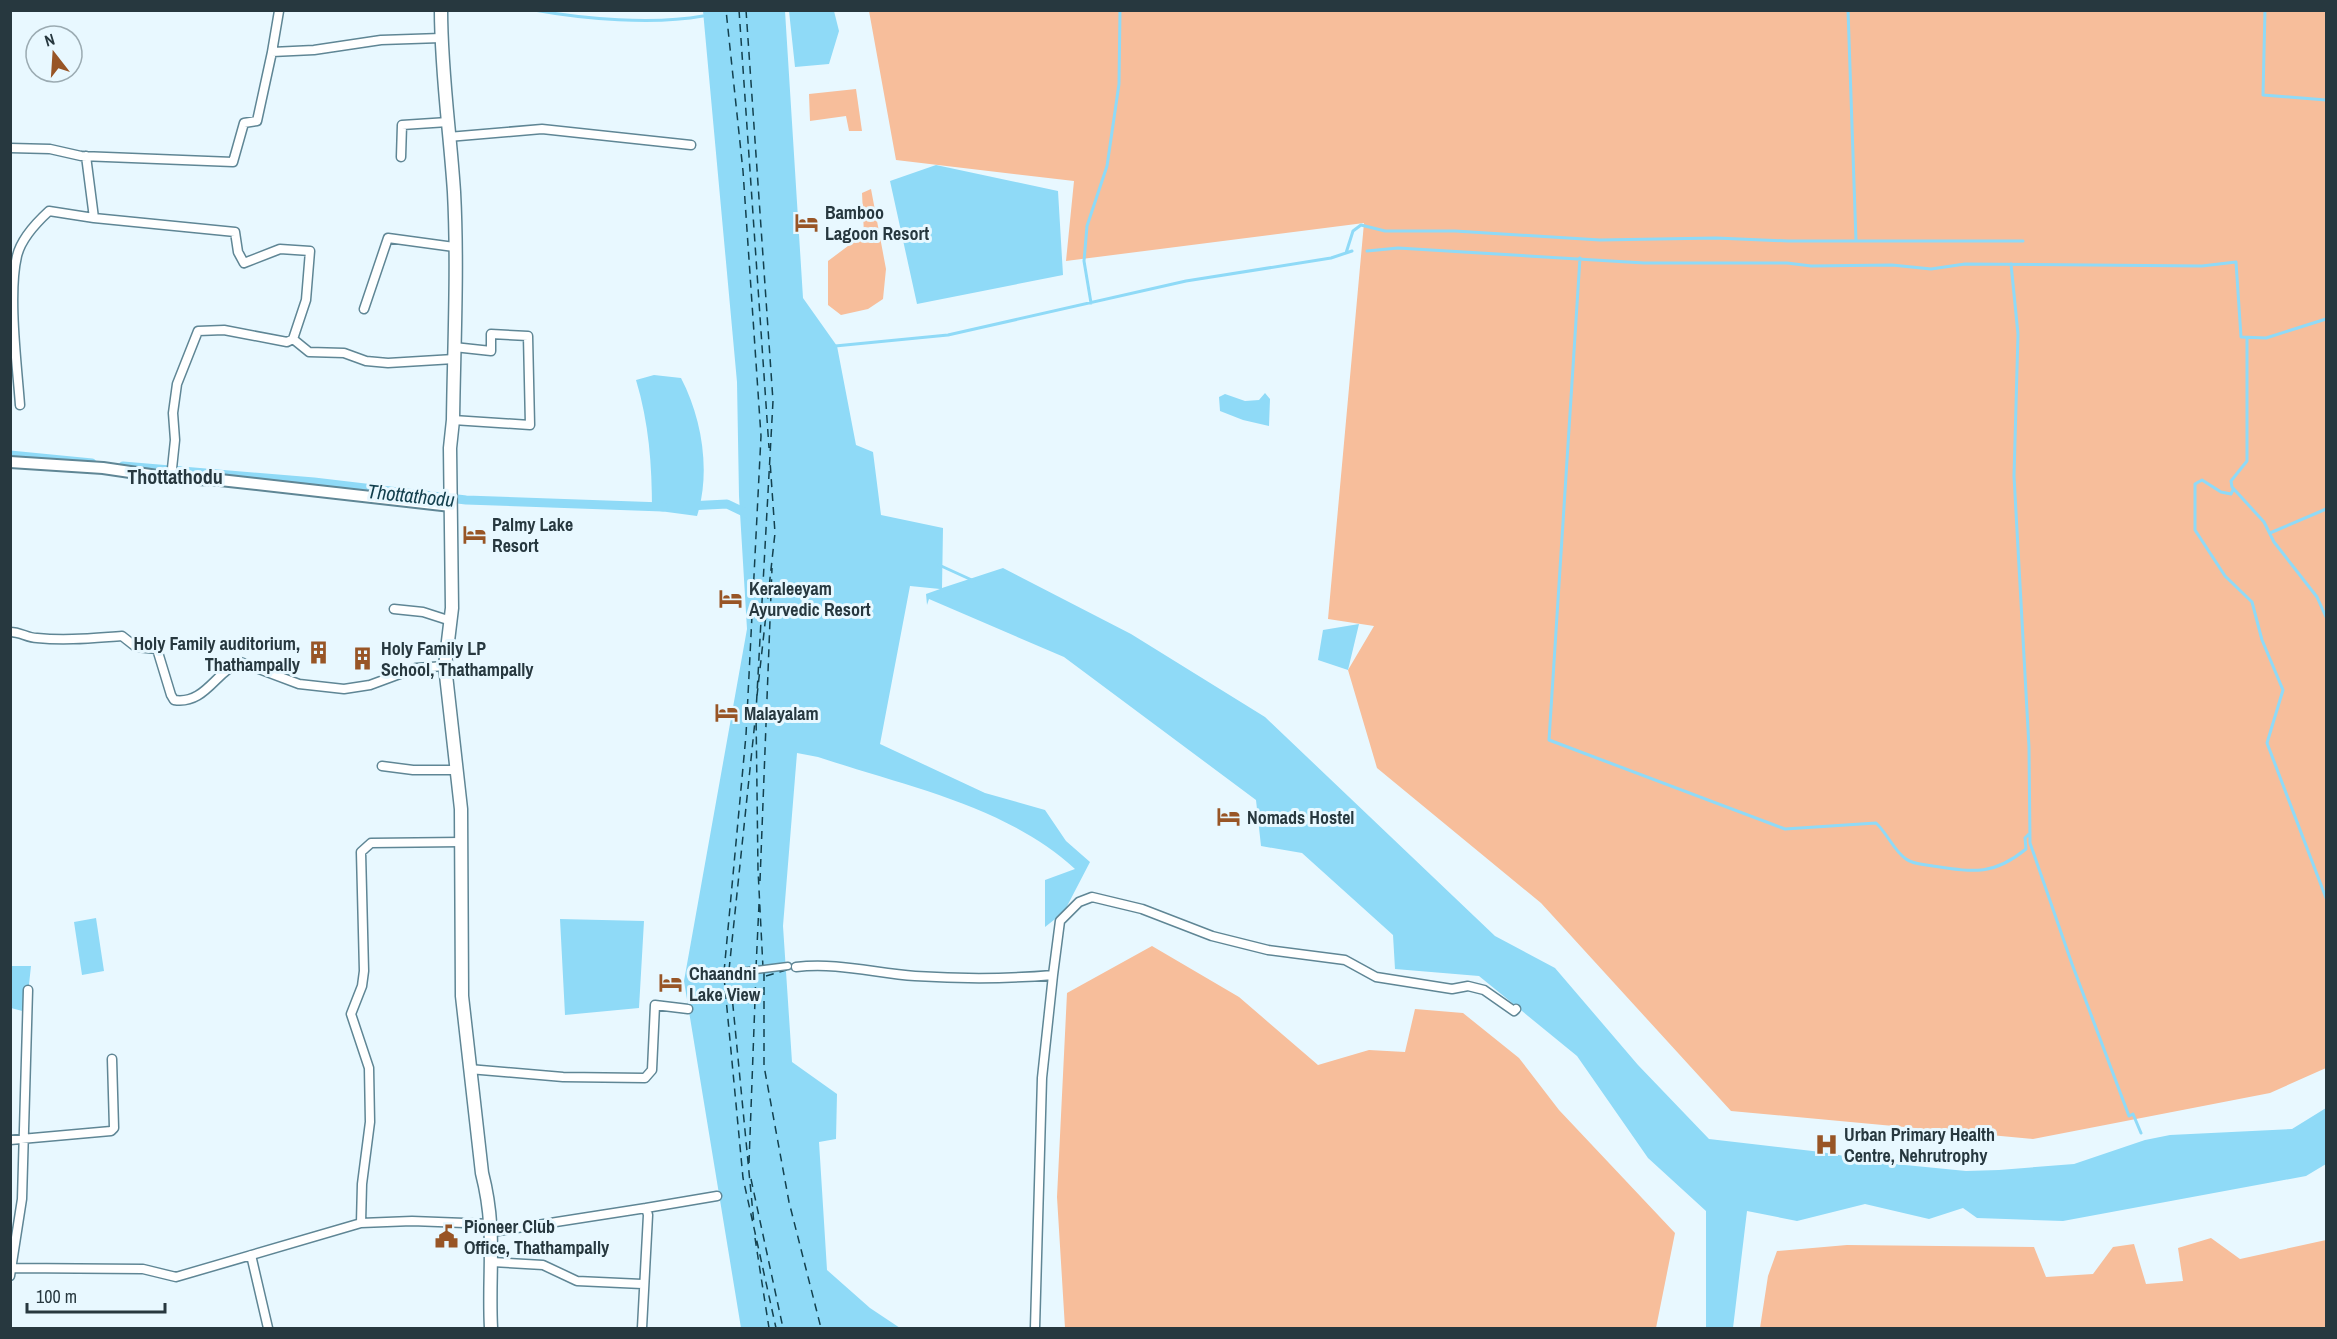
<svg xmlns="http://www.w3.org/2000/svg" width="2337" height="1339" viewBox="0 0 2337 1339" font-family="'Archivo Narrow',sans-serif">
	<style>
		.green { fill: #f7be9b }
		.water { fill: #8fdaf7 }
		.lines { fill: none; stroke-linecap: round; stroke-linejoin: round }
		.stream { stroke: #8fdaf7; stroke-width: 3 }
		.canal { stroke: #8fdaf7; stroke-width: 9 }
		.ferry { stroke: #13404e; stroke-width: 1.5; stroke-dasharray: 8 6; stroke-linecap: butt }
		.pedestrian-casing { stroke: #5f8695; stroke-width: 9 }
		.minor-casing { stroke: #5f8695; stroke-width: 11 }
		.tertiary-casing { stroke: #5f8695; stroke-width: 14 }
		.secondary-casing { stroke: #5f8695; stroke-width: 15 }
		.pedestrian { stroke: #fff; stroke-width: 6 }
		.minor { stroke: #fff; stroke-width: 8 }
		.tertiary { stroke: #fff; stroke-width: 10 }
		.secondary { stroke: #fff; stroke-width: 12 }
		.labels { text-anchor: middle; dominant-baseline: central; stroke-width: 6; stroke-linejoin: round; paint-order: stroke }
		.poi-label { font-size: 18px; font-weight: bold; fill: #27383f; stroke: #e8f8ff; text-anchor: start }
		.neighbourhood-label { font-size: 20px; font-weight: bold; fill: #27383f; stroke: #e8f8ff }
		.water-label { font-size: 20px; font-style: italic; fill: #13404e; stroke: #e8f8ff }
	</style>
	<rect width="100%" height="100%" fill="#e8f8ff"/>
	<path class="green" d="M869 11H2326V1068L2270 1093 2033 1139 1731 1111 1541 903 1377 768 1348 670 1374 626 1328 619 1364 223 1066 261 1074 181 896 160Z
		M856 89 862 131H849L846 116 810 121 809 94Z
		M871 189 886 269 883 299 868 309 841 315 828 305V261L864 234 862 193Z
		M1152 946 1239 997 1318 1065 1369 1050 1405 1052 1415 1009 1463 1013 1519 1058 1559 1110 1675 1233 1656 1328H1065L1057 1197 1067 993Z
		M2211 1238 2240 1259 2326 1240V1328H1760L1768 1276 1777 1251 1847 1245 2034 1247 2046 1277 2093 1274 2113 1247 2134 1244 2146 1284 2183 1281 2178 1248Z"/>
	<path class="water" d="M703 11H785L803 298 837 346 856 445 873 452 881 515 943 528 942 588 1003 568 1131 634 1265 717 1495 936 1555 968 1638 1065 1709 1139 1821 1152 1885 1163 1966 1171 1999 1170 2074 1164 2145 1140 2170 1135 2292 1129 2326 1108V1164L2306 1176 2063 1221 1977 1218 1963 1208 1929 1219 1865 1204 1797 1221 1747 1211 1733 1328H1706V1211L1648 1158 1577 1056 1479 976 1395 969 1393 935 1302 853 1261 846 1256 800 1064 657 929 599 927 605 926 594 940 589 910 586 880 744 985 793 1045 810 1066 841 1090 862 1064 912 1045 927V880L1075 869C1007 806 905 786 818 757L797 753 783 926 792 1062 837 1094 836 1139 819 1142 827 1270 870 1308 900 1328H741L684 981 747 629 739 496 737 382Z
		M789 11H834L839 31 829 64 795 67Z
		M936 165 1058 191 1063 275 917 304 890 181Z
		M654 375 681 378C702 418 711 472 697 516L652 510C652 465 649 423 636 380Z
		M1265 393 1270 399 1269 426 1243 420 1220 411 1219 397 1225 394 1245 401 1259 400Z
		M1359 624 1348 670 1318 660 1323 630Z
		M96 918 104 971 82 975 74 922Z
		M560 919 644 921 639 1008 565 1015Z
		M11 966H31L26 1012 11 1008Z"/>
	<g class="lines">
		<path class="stream" d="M534 10C584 19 653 25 703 16
			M1848 10 1856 241
			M2265 10 2263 95 2326 100
			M1367 251 1398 248 1644 263H1787L1811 266 1892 265 1931 269 1965 264 2202 266 2236 262 2241 337 2266 338 2326 319
			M1346 253 1353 231 1361 225 1385 231H1455L1600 240 1716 238 1788 241H2023
			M1580 258 1549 740 1785 829 1876 823C1887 833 1894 851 1906 859 1914 865 1924 864 1933 866 1973 872 1993 876 2026 849L2025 838 2030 833
			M2011 264 2018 334 2014 476 2029 747 2030 843 2072 964 2129 1116 2133 1114 2141 1133
			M1091 303 1084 261 1087 226 1107 166 1119 84 1120 10
			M2247 338V461L2231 481 2232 487 2264 522 2274 542 2317 597 2326 617
			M835 346 948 335 1186 281 1331 258 1352 251
			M2233 490 2231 494 2221 492 2202 480 2195 484V530L2225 576 2252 602 2262 640 2283 690 2267 743 2326 898
			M2270 533 2326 509
			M939 565 974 581"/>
		<path class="canal" d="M10 455 92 463
			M123 466 314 482 466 500 663 507
			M688 506 727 504 750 515"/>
		<path class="ferry" d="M739 10 769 448
			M746 10 773 401 756 712 758 870 763 968
			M757 696 775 533 770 461
			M760 881 772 568
			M756 968 759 904
			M729 970 755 721
			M724 972 746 735 761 436 743 171 726 10
			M764 973V1066L789 1202 821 1328
			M730 975 754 1224
			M766 976 793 968
			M724 977 743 1178 776 1328
			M749 1163 756 973
			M751 1179 783 1328
			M755 1238 769 1328"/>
		<defs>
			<path id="pedestrian" d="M700 977 788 966"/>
			<path id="minor" d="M272 52 279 11
				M448 137 542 129 691 145
				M10 148 50 149 81 156 233 162 244 123 257 121 272 52 314 50 381 40 441 38
				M86 156 94 218
				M401 157 402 125 448 122
				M364 309 388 238 454 247
				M20 405C17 364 8 294 17 256 21 239 37 222 49 211L94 218 235 232 238 252 244 263 280 249 310 251 306 300 293 339 309 352 344 353 366 361 388 363 454 359
				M453 420 530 425 528 336 491 334V351L454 347
				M171 478 175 440 173 413 177 384 198 331 224 330 287 342 293 339
				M394 609 423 612 451 621
				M10 632C21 632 27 638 37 638 66 641 93 638 122 636L136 647 157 649 171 695 174 700C205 705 216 671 240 662L299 684 344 689 370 685 416 668 445 666
				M382 766 413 770H456
				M796 967C836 962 875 973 915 976 961 979 1007 979 1053 975L1042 1078 1035 1328
				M1053 975 1060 921 1079 902 1092 897 1142 909 1212 936 1268 950 1345 960 1376 977 1452 989 1468 986 1484 990 1514 1011 1516 1009
				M469 1069 563 1077 645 1078 652 1070 655 1005 688 1009
				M10 1140 111 1131 114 1128 112 1059
				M646 1208 717 1196
				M361 1223 362 1184 370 1122 369 1068 351 1014 362 986 364 971 361 852 371 843 462 842
				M492 1232 646 1208 648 1215 642 1328
				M251 1255 268 1328
				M492 1262 543 1265 577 1281 642 1284
				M13 1268 143 1269 176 1277 361 1223 412 1221 491 1224
				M10 1276 22 1199 28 990"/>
			<path id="tertiary" d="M10 462 103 468 171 478 220 480 451 506"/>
			<path id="secondary" d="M441 10C441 72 450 131 454 192 458 268 454 345 453 420L450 448 452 608 445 666 461 809 462 996 482 1173C497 1231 488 1272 491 1328"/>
		</defs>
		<use href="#pedestrian" class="pedestrian-casing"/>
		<use href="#minor" class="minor-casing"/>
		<use href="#tertiary" class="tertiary-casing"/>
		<use href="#secondary" class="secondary-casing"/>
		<use href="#pedestrian" class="pedestrian"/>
		<use href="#minor" class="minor"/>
		<use href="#tertiary" class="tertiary"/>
		<use href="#secondary" class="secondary"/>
	</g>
	<defs>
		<symbol id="hotel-bare" viewBox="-9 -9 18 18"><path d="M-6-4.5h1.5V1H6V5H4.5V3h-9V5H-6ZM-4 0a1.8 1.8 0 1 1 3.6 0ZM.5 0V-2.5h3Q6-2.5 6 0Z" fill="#985526" stroke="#e8f8ff" stroke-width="2.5" paint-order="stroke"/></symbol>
		<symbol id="building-bare" viewBox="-9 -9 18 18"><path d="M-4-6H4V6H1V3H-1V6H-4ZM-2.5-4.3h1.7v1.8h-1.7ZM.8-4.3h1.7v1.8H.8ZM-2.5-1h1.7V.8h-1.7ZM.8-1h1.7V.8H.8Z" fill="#985526" stroke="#e8f8ff" stroke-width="2.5" paint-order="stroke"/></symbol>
		<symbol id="hospital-bare" viewBox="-9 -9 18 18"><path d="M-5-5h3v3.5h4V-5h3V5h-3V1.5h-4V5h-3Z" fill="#985526" stroke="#e8f8ff" stroke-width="2.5" paint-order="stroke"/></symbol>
		<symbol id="civic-bare" viewBox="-9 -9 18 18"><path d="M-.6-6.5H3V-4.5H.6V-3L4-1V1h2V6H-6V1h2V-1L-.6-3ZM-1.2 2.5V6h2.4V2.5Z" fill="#985526" stroke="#e8f8ff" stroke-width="2.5" paint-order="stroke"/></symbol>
	</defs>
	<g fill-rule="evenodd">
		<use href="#hotel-bare" x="790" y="206" width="33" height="33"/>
		<use href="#hotel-bare" x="458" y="518" width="33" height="33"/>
		<use href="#hotel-bare" x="714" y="582" width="33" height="33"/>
		<use href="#building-bare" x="302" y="636" width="33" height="33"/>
		<use href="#building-bare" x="346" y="642" width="33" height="33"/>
		<use href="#hotel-bare" x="710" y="696" width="33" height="33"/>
		<use href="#hotel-bare" x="1212" y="800" width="33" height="33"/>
		<use href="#hotel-bare" x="654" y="966" width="33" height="33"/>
		<use href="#hospital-bare" x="1810" y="1128" width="33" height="33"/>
		<use href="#civic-bare" x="430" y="1220" width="33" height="33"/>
	</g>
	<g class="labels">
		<g class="poi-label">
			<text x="825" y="212">Bamboo<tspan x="825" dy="21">Lagoon Resort</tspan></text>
			<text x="492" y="524">Palmy Lake<tspan x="492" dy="21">Resort</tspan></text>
			<text x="749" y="588">Keraleeyam<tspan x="749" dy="21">Ayurvedic Resort</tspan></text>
			<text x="300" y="643" text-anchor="end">Holy Family auditorium,<tspan x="300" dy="21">Thathampally</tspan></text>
			<text x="381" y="648">Holy Family LP<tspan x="381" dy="21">School, Thathampally</tspan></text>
			<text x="744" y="713">Malayalam</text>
			<text x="1247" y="817">Nomads Hostel</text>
			<text x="689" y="973">Chaandni<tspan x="689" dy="21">Lake View</tspan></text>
			<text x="1844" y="1134">Urban Primary Health<tspan x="1844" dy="21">Centre, Nehrutrophy</tspan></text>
			<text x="464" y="1226">Pioneer Club<tspan x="464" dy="21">Office, Thathampally</tspan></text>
		</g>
		<g class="neighbourhood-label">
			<text x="175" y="476">Thottathodu</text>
		</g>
		<g class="water-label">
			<text transform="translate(411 495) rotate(6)">Thottathodu</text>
		</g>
	</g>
	<rect width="2337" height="1339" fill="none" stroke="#27383f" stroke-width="24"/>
	<g transform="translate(54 54) rotate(343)"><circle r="28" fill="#e8f8ff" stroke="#9babb2" stroke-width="1.5"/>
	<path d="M0-4.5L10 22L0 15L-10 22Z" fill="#985526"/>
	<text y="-9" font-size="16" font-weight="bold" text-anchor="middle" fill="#27383f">N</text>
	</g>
	<path d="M27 1303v9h138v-9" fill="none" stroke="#27383f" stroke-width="3"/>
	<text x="36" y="1303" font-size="18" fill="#27383f" stroke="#e8f8ff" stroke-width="4.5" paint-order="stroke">100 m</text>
</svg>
